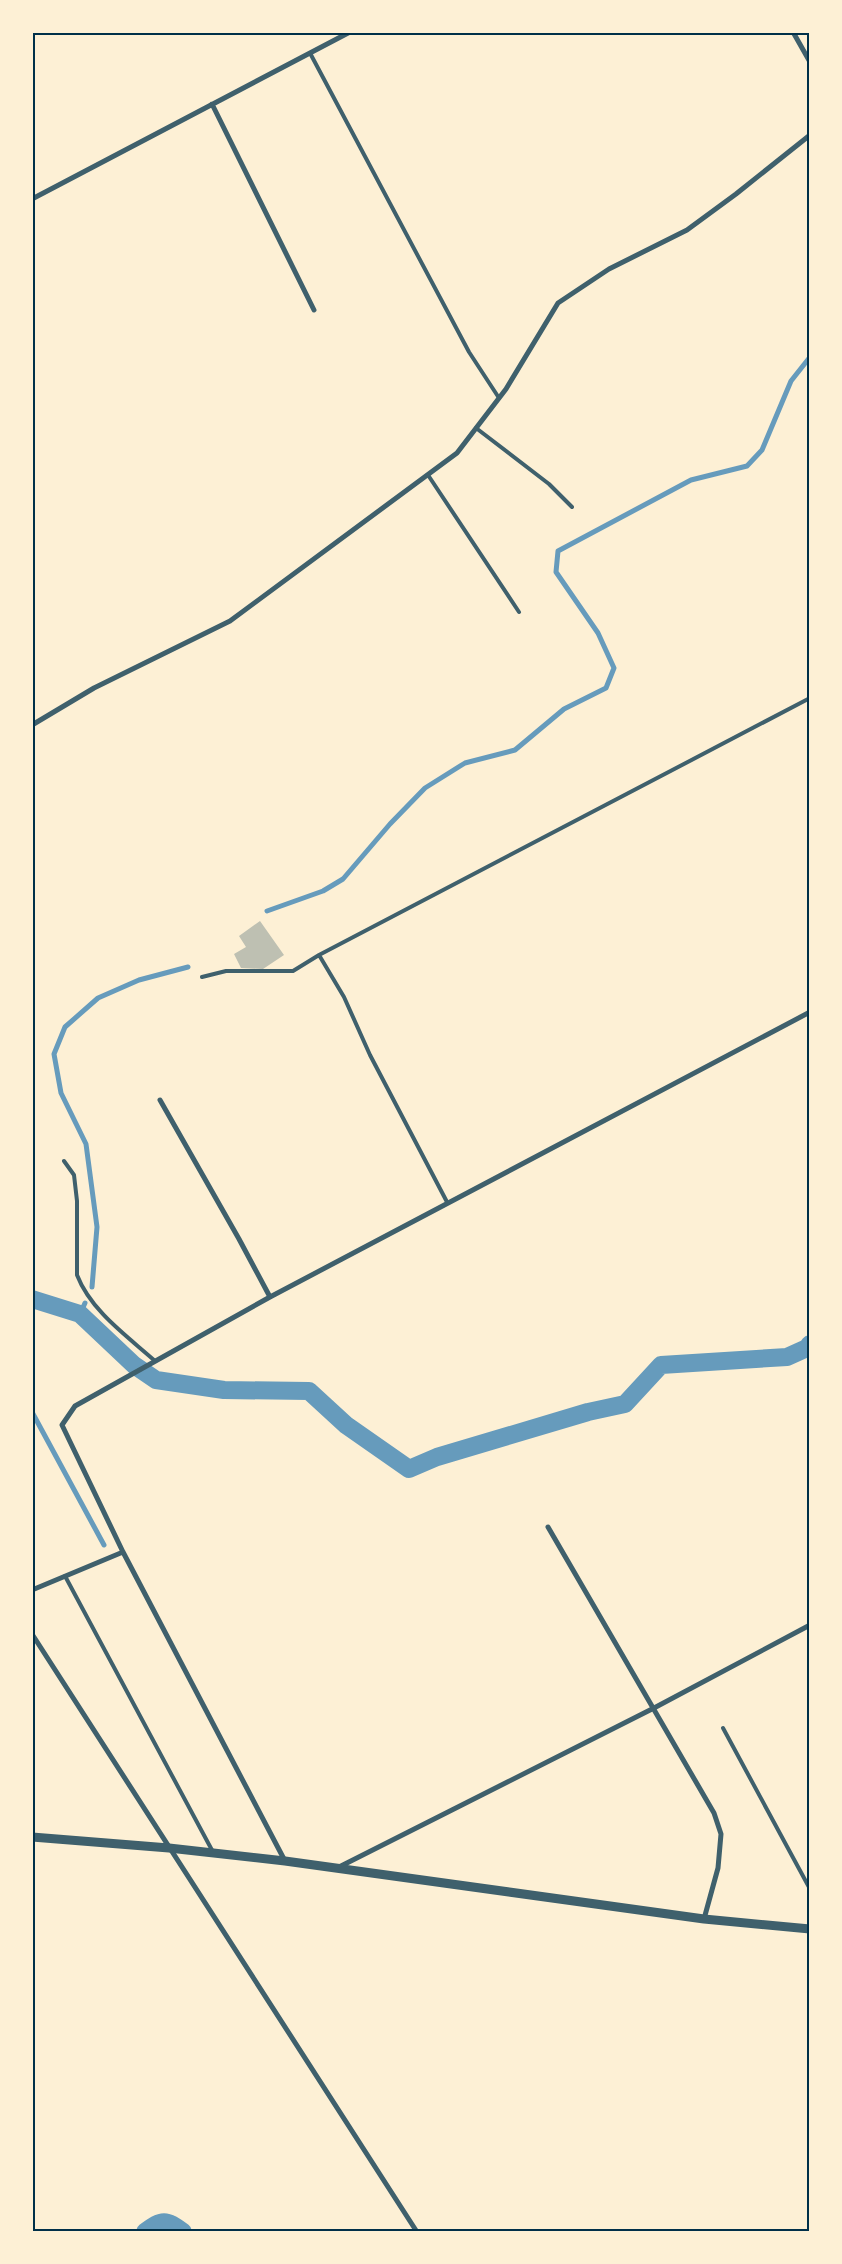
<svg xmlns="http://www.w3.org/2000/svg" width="842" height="2264" viewBox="0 0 842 2264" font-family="Quicksand,sans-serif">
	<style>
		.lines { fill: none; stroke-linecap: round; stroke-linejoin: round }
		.stream { stroke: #669bbc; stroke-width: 5 }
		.canal { stroke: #669bbc; stroke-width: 18 }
		.building { fill: #bec0b2 }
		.service { stroke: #3f606c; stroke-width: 4 }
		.minor { stroke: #3f606c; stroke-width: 5 }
		.tertiary { stroke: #3f606c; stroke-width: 9 }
		.neatline { fill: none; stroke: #003049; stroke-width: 2 }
	</style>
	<rect width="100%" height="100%" fill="#fdf0d5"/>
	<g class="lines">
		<path class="stream" d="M267 911 323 891 343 879 390 824 425 788 465 763 515 750 564 709 606 688 614 668 598 633 556 572 558 551 691 480 747 466 762 450 791 381 810 357
			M92 1287 97 1227 86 1144 61 1093 54 1054 65 1027 98 998 139 980 188 967
			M80 1314 85 1303
			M32 1412 104 1545"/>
		<path class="canal" d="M32 1299 80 1314 134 1365 156 1380 224 1390 309 1391 346 1425 409 1469 437 1457 588 1412 625 1404 661 1365 787 1357 807 1348 810 1344
			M145 2232C162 2219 166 2219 183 2232"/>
	</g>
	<path class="building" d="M260 921 284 955 263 969 241 968 234 954 246 947 239 936Z"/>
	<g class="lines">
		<path class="service" d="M310 53 469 352 499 398
			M476 428 549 484 572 507
			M428 475 519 612
			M319 955 344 997 370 1055 447 1202
			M202 977 226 971H293L319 955 810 698
			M64 1161 74 1175 77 1201V1275C91 1311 127 1336 155 1361
			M65 1576 213 1852
			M723 1728 810 1889"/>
		<path class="minor" d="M793 32 810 62
			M212 104 314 310
			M32 199 350 32
			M32 725 94 688 230 621 457 453 506 389 558 303 609 269 687 230 736 194 810 135
			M160 1100 239 1239 270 1297
			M548 1527 714 1813 721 1834 718 1868 704 1919
			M32 1590 123 1552
			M32 1634 417 2232
			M285 1861 123 1552 62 1425 75 1406 270 1297 810 1012
			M339 1867 654 1708 810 1625"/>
		<path class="tertiary" d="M32 1837 169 1848 285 1861 704 1919 810 1929"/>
	</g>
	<rect width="842" height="2264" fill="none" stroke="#fdf0d5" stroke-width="68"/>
	<rect x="34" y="34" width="774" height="2196" class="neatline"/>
</svg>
